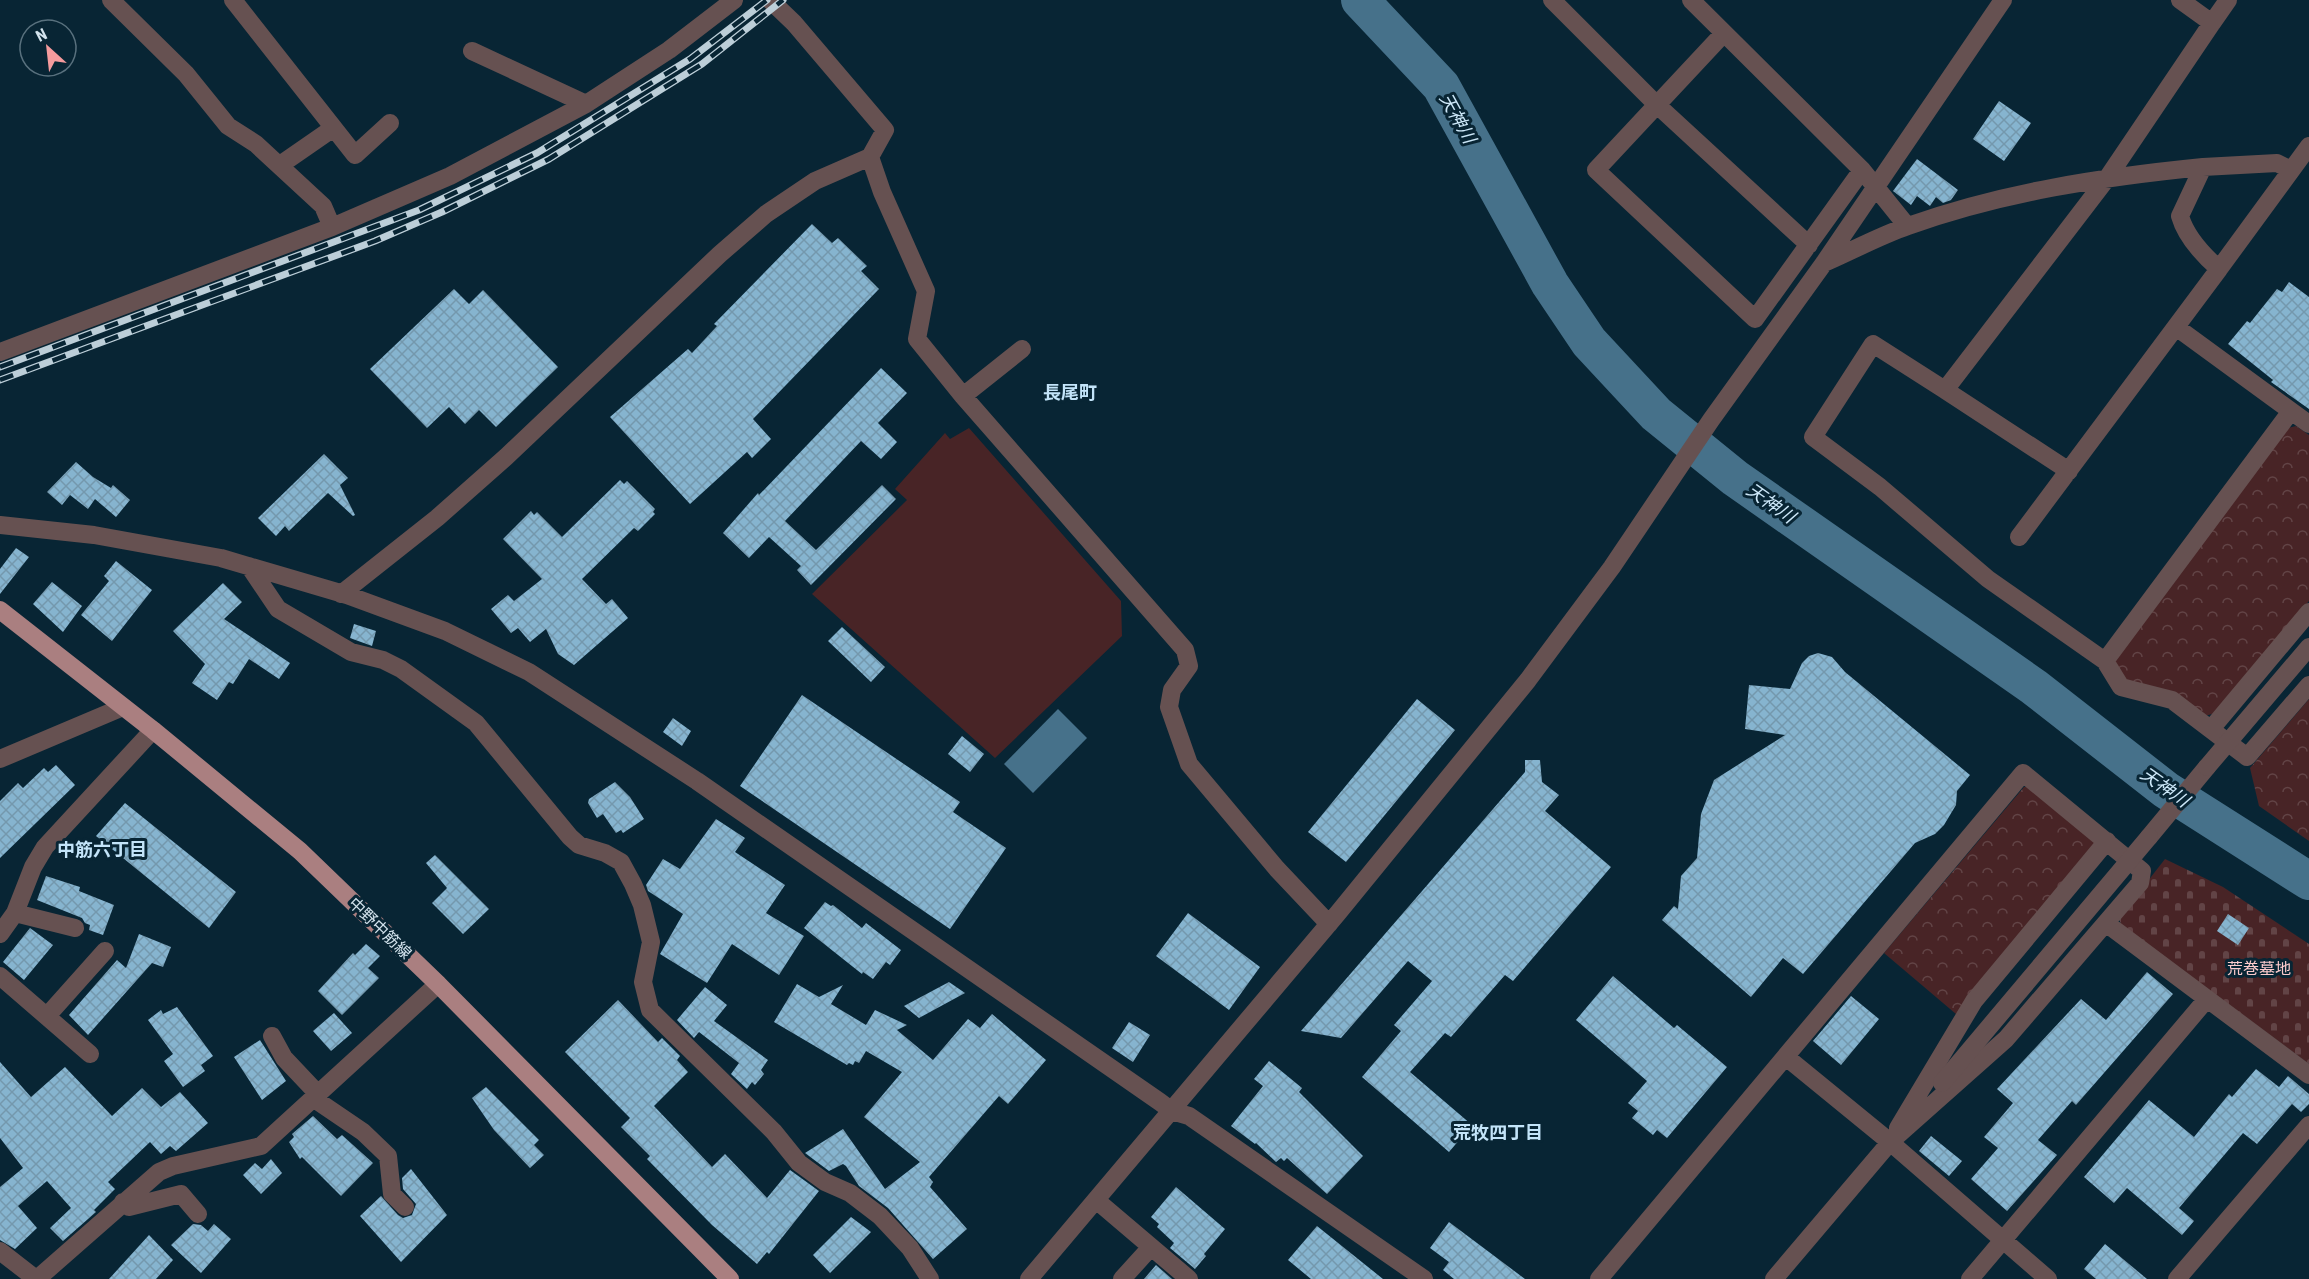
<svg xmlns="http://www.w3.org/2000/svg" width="2309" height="1279" viewBox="0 0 2309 1279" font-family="'Roboto Condensed','Noto Sans JP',sans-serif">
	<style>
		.green { fill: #482426 }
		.cemetery { fill: url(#cemetery-stones) }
		.park { fill: url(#park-crowns) }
		.water { fill: #46718a }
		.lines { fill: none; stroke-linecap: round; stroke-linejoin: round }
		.river { stroke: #46718a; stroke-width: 38 }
		.building { fill: url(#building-cross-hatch) }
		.minor { stroke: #665151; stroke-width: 18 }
		.major { stroke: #aa7f80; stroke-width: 18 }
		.rail-casing { stroke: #bcced8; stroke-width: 7 }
		.rail { stroke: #082534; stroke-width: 4.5; stroke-dasharray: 14; stroke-linecap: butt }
		.minor-bridge { stroke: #665151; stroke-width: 18 }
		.labels { text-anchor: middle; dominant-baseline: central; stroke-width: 6; stroke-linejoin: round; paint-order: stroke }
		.street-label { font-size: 16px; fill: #d3e3ed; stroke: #082534 }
		.park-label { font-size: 16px; fill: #fccbcc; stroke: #082534 }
		.water-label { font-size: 18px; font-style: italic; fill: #cde8f9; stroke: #082534 }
		.neighbourhood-label { font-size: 18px; font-weight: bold; fill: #c3e4f9; stroke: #082534 }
	</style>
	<defs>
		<pattern id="cemetery-stones" width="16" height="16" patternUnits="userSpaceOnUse" patternTransform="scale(1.5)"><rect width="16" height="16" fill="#482426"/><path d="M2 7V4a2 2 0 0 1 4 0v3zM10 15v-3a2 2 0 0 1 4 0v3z" fill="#624446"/></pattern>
		<pattern id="park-crowns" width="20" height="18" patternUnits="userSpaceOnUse" patternTransform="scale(1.5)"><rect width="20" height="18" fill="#482426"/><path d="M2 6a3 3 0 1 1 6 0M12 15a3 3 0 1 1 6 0" fill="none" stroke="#624446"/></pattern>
		<pattern id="building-cross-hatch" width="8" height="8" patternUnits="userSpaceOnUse" patternTransform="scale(1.5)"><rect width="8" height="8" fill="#86b4cf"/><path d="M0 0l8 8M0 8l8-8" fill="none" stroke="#7498ad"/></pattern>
	</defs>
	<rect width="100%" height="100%" fill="#082534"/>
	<path class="green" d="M969 428 1121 601 1122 636 995 758 812 594 907 500 895 489 945 433 950 439Z"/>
	<path class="cemetery" d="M2165 859 2223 887 2309 944V1064L2121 925 2119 918Z"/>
	<path class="park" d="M2296 426 2309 435V601L2215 713 2202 717 2124 682 2113 663 2288 428Z
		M2309 699V841L2259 806 2250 768Z
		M2034 786 2092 834 2096 847 1956 1014 1884 953 2024 787Z"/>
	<path class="water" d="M1058 709 1087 738 1033 793 1004 764Z"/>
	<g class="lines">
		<path class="river" d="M1360 0 1441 86 1550 284 1589 342 1656 414 1735 478 2034 687 2166 790 2309 881"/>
	</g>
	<path class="building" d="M1999 101 2031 123 2004 161 1973 139Z
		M1917 159 1958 190 1951 200 1943 203 1936 197 1930 206 1917 196 1911 205 1893 191Z
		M812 224 832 243 838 238 867 266 861 271 879 289 753 419 771 439 752 458 747 452 690 504 610 417 688 349 692 353 717 326 714 324Z
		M2289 282 2309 297V409L2271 382 2273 380 2228 344 2247 321 2250 323 2277 289 2282 292Z
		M454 289 469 304 483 290 558 367 496 427 479 410 465 424 449 407 427 428 370 369Z
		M881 368 907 393 878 423 897 442 881 459 861 441 785 521 816 550 882 485 896 499 811 585 797 570 801 566 769 537 749 558 723 533 758 493 759 495Z
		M324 454 348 478 340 485 355 515 353 516 328 493 289 531 285 526 276 536 258 518Z
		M76 462 93 477 111 488 113 485 130 500 116 517 95 499 88 509 70 495 62 505 47 492Z
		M620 480 624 484 627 481 655 509 653 512 655 514 638 531 634 528 582 579 606 604 612 599 628 618 574 665 558 654 546 629 530 642 518 628 511 633 491 609 508 595 514 601 542 579 503 539 531 511 534 515 537 512 562 537Z
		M16 548 29 557 0 594V569Z
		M116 561 152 590 112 641 81 615 109 581 104 576Z
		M52 582 82 606 63 632 33 604Z
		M223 583 242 602 224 619 290 663 279 679 249 659 233 684 229 682 217 700 192 683 205 664 173 631Z
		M354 624 376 631 372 646 350 638Z
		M842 627 885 667 871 682 828 641Z
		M1818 653 1832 657 1845 672 1970 775 1957 791 1956 805 1944 825 1935 834 1915 843 1803 974 1783 958 1751 997 1662 920 1674 906 1678 909 1681 876 1697 858 1701 814 1714 780 1785 735 1745 729 1749 685 1790 689 1802 663 1809 656Z
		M802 695 960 802 953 812 1006 848 950 929 740 786Z
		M1417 699 1455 730 1346 862 1308 832Z
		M673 718 691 731 682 746 663 732Z
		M962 736 984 754 970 772 948 754Z
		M1525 760H1540L1542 782 1559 795 1545 811 1611 867 1513 981 1505 975 1451 1037 1445 1033 1410 1072 1472 1125 1449 1152 1362 1077 1401 1031 1394 1025 1432 981 1408 961 1341 1038 1301 1031 1525 772Z
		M56 765 75 785 0 858V801L18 783 23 788 44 768 48 772Z
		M615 782 630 797 644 819 623 833 621 830 616 833 603 814 597 818 588 803 589 799Z
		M125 803 236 892 209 928 96 836Z
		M716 819 745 838 735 852 785 885 766 913 804 936 779 975 732 944 707 983 660 954 683 914 648 891 646 885 663 859 680 869Z
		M435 855 489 909 463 934 432 903 447 888 426 863Z
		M46 876 80 887 79 891 114 905 103 935 89 930 90 925 85 923 82 918 37 900Z
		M825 902 831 906 833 905 862 928 866 923 901 950 890 965 886 962 873 979 863 972 862 974 804 928Z
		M1188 913 1260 967 1229 1010 1156 956Z
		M2228 914 2249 928 2238 945 2217 931Z
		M30 928 53 945 24 980 3 962Z
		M139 934 171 947 163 967 152 963 88 1035 69 1015 117 960 126 968Z
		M366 944 380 956 368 968 379 978 342 1015 318 991 353 953 355 955Z
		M2147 972 2173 994 2076 1105 2072 1101 2038 1140 2057 1155 2007 1211 1971 1179 1998 1148 1984 1137 2013 1103 1997 1089 2081 999 2106 1020Z
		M1613 976 1674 1028 1677 1025 1727 1067 1667 1138 1657 1130 1653 1135 1632 1118 1638 1111 1628 1103 1647 1081 1576 1020Z
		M949 982 965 993 919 1018 904 1006Z
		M797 984 819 997 843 985 831 1004 866 1025 875 1010 907 1025 897 1030 933 1060 968 1019 980 1028 992 1014 1046 1060 1008 1104 999 1096 929 1177 933 1182 930 1187 967 1229 933 1259 888 1208 859 1186 846 1166 843 1164 829 1171 805 1153 843 1129 885 1189 920 1162 864 1117 902 1072 866 1051 859 1063 855 1061 853 1065 849 1063 847 1065 774 1022Z
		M705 987 727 1005 714 1021 768 1060 761 1070 764 1074 755 1085 752 1082 747 1089 731 1074 739 1063 699 1032 694 1038 677 1020Z
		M1851 996 1879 1019 1841 1065 1813 1041Z
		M618 1000 658 1042 662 1038 680 1056 677 1060 688 1072 654 1106 712 1167 725 1154 767 1198 790 1170 819 1191 769 1254 767 1252 757 1264 712 1225 647 1159 650 1156 621 1127 630 1118 565 1052Z
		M177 1007 213 1056 201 1065 205 1071 183 1087 164 1061 173 1054 148 1020 161 1010 163 1014Z
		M334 1013 352 1033 331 1051 313 1031Z
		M1129 1022 1150 1035 1133 1062 1112 1048Z
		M260 1040 286 1081 262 1100 234 1057Z
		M1269 1061 1302 1088 1299 1092 1363 1156 1327 1194 1287 1158 1284 1161 1281 1158 1276 1162 1256 1143 1255 1144 1231 1126 1263 1086 1254 1079Z
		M0 1062 31 1097 65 1067 112 1116 142 1088 161 1107 180 1092 208 1123 176 1151 170 1146 161 1154 150 1142 108 1182 115 1189 94 1210 96 1212 63 1241 50 1228 71 1208 47 1181 18 1206 37 1228 15 1249 0 1240V1187L23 1168 0 1138Z
		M2256 1069 2279 1087 2288 1076 2309 1094V1104L2301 1112 2292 1104 2257 1144 2243 1133 2179 1208 2194 1221 2182 1235 2127 1188 2114 1203 2084 1177 2149 1100 2194 1137 2229 1094 2232 1097Z
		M486 1087 539 1140 534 1145 544 1155 530 1168 494 1130 472 1098Z
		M313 1116 337 1139 342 1135 373 1163 341 1196 302 1157 300 1159 289 1142 294 1137 292 1134Z
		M1931 1136 1962 1161 1949 1176 1919 1151Z
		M271 1159 282 1173 261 1194 243 1175 255 1163 262 1169Z
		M411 1169 447 1215 401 1262 360 1216 381 1196 398 1215 403 1218 412 1215 416 1204 403 1189 402 1178Z
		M1176 1187 1225 1229 1204 1254 1206 1256 1195 1269 1170 1248 1174 1243 1157 1227 1159 1224 1151 1217Z
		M851 1217 871 1232 830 1273 813 1255Z
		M1449 1222 1525 1279H1454L1443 1270 1449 1262 1430 1248Z
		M193 1224 201 1225 208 1231 214 1224 231 1239 201 1273 171 1245Z
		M1317 1226 1383 1279H1311L1288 1260Z
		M149 1235 173 1260 156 1279H109Z
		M2105 1244 2147 1279H2096L2084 1269Z
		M1156 1265 1172 1279H1144Z"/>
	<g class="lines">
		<path class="minor" d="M111 0 186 74 228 126 256 144 323 206 332 227
			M233 0 355 155 390 123
			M770 0 794 23 885 130 870 157 882 192 926 291 917 339 963 396 1185 650 1189 666 1172 690 1169 707 1189 764 1277 869 1329 924
			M1552 0 1656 104 1809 245
			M1691 0 1862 170 1907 226
			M2212 23 2228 0
			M1724 33 1596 170 1755 319 1862 170
			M586 104 669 50 734 0
			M280 165 332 129
			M1824 263C1852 251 1879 236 1908 226 2003 192 2103 177 2203 167
			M2219 269 2309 146
			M2176 327 2291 411
			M0 352 332 227 450 176 586 104 472 51
			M1945 390 1873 344 1813 437 1880 487 1988 579 2105 661 2121 687 2172 700 2247 757 2309 685
			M963 396 1022 349
			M2069 471 1945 390 2108 177 2212 23 2180 0
			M0 525 94 535 221 558 347 595 445 631 529 672 697 781 1160 1102 1172 1111 1189 1116 1424 1279
			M2019 537 2219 269C2203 255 2186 237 2180 216L2203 167 2277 163 2291 170
			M249 566 278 609 351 652 383 660 401 669 476 723 570 837 579 845 605 853 621 862 633 884 642 905 651 942 643 982 650 1010 774 1132 799 1163 825 1182 850 1193 880 1216 910 1248 930 1279
			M341 594 437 518 506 457 720 254 766 214 815 181 870 157
			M2105 661 2291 411 2309 424
			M2211 729 2309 612
			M0 759 123 707
			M2149 837 2207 767
			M2107 924 2309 1075
			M75 928 15 913 33 867 45 847 153 730
			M0 934 15 913
			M0 976 90 1054
			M47 1016 105 951
			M272 1036 284 1058 318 1094
			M1786 1057 1890 1142 2048 1279
			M313 1098 363 1132 388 1156 392 1194 405 1207
			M1898 1128 1974 1001 2107 841
			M1096 1200 1189 1279
			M123 1202 129 1207 181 1194 198 1214
			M0 1251 36 1279
			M37 1279 159 1172 173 1166 261 1146 438 984
			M1029 1279 1338 913 1528 680 1612 567 1711 420 1824 263 2003 0
			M1122 1279 1151 1247
			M1599 1279 2023 773 2142 871 2140 883 2006 1039 1890 1142
			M1774 1279 1897 1134
			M1970 1279 2206 1000
			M2177 1279 2309 1125"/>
		<path class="major" d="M0 610 153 730 300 851 438 984 730 1279"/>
		<defs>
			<path id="rail" d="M0 367 419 210 537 153 690 59 767 0
				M0 380 375 241 442 212 549 159 702 64 783 0"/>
		</defs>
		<use href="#rail" class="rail-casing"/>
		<use href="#rail" class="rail"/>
		<path class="minor-bridge" d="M2207 767 2309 647
			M1942 1083 2149 837"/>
	</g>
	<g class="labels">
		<g class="street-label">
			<text transform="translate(380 928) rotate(44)">中野中筋線</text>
		</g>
		<g class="park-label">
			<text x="2259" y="968">荒巻墓地</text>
		</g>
		<g class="water-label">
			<text transform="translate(1458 118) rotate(61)">天神川</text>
			<text transform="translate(1771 503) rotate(35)">天神川</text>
			<text transform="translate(2165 787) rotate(35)">天神川</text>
		</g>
		<g class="neighbourhood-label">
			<text x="1070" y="392">長尾町</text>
			<text x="102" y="849">中筋六丁目</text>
			<text x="1498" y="1132">荒牧四丁目</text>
		</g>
	</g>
	<g transform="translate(48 48) rotate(333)"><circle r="28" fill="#082534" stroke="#59717e" stroke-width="1.5"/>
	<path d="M0-4.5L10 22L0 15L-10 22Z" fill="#f59b9d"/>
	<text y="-9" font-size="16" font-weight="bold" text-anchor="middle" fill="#d3e3ed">N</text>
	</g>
</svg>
